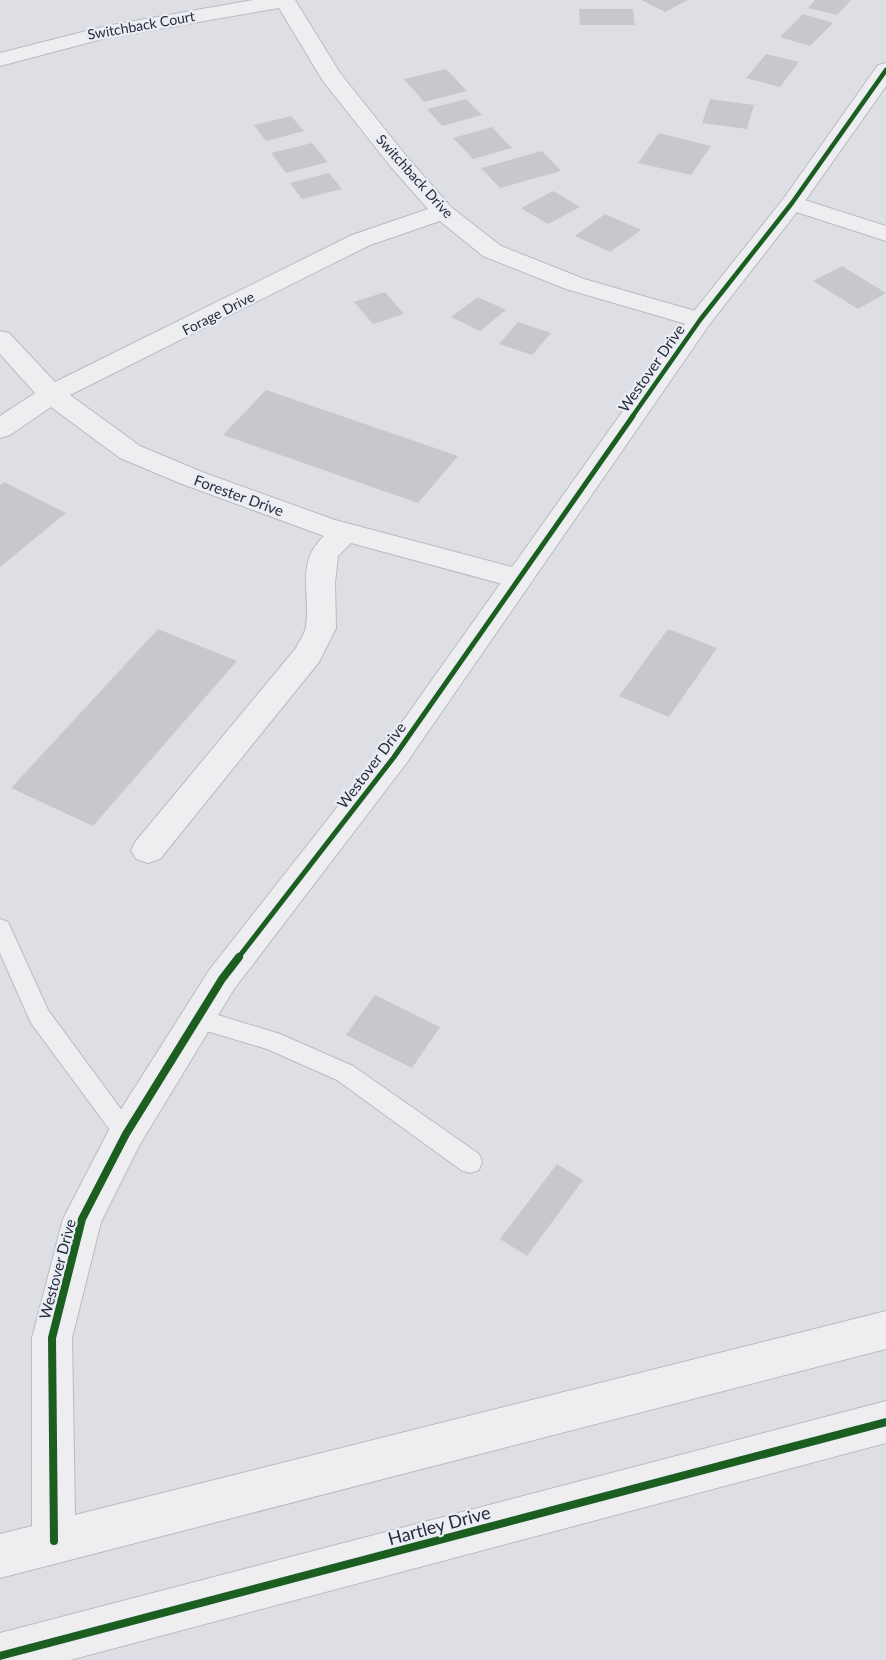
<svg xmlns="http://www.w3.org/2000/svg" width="886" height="1660" viewBox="0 0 886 1660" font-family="Lato,sans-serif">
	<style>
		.building { fill: #c6c8cc }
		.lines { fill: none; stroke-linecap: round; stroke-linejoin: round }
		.service-casing { stroke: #babbc0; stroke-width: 2 }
		.minor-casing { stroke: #babbc0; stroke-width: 2 }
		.tertiary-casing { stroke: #babbc0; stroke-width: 2 }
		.service { fill: #eeeef0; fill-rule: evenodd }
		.minor { fill: #eeeef0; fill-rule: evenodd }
		.tertiary { fill: #eeeef0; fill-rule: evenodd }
		.cycleway-far2-casing { stroke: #ebedf4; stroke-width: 8 }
		.cycleway-far1-casing { stroke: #ebedf4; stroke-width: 9 }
		.cycleway-casing { stroke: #ebedf4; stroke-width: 11 }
		.cycleway-far2 { stroke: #1b5e20; stroke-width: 4.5 }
		.cycleway-far1 { stroke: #1b5e20; stroke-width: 5 }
		.cycleway { stroke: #1b5e20; stroke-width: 8 }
		.labels { text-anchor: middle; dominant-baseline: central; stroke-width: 4.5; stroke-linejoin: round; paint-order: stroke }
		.far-street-label { font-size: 14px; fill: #262b3c; stroke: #ebedf4 }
		.street-label { font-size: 15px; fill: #262b3c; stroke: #ebedf4 }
		.near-street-label { font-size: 18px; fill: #262b3c; stroke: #ebedf4 }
	</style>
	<rect width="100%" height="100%" fill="#dedfe4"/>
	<path class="building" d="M641 0H688L665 12Z
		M815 0H851L837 15 808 8Z
		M579 9H633L635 25H580Z
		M803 14 833 23 810 46 780 37Z
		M766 54 799 62 780 87 746 78Z
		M446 69 467 91 424 102 404 79Z
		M466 99 482 115 442 126 427 109Z
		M710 99 754 105 747 129 702 123Z
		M291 116 304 131 266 141 254 125Z
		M492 127 512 148 473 159 453 138Z
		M659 133 711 146 691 175 638 163Z
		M312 143 328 162 286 173 271 153Z
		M542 151 561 171 500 188 481 168Z
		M329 173 342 189 302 199 290 183Z
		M553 191 580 207 548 224 521 208Z
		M605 214 641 230 610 252 575 236Z
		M842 266 886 293 858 309 813 281Z
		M385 292 404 314 373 324 354 302Z
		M478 297 506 310 480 331 451 317Z
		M518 322 551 333 532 355 499 344Z
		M266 390 458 456 418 503 223 435Z
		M4 482 66 513 0 567V485Z
		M158 629 237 661 93 826 11 788Z
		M668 629 717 648 669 717 619 696Z
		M375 995 440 1027 412 1068 346 1035Z
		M557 1164 583 1180 527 1256 500 1239Z"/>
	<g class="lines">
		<defs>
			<path id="service" d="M0 919 8 922 48 1010 134 1127 138 1134 134 1141 126 1145 118 1141 31 1023 0 953Z
				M198 1009 280 1034 353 1066 479 1154 482 1162 479 1170 470 1173 461 1170 337 1080 267 1049 190 1026 187 1019 190 1012Z"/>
			<path id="minor" d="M253 0H295L340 73 407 157 451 207 501 246 584 279 709 315 713 320 709 325 700 328 566 289 483 256 440 221 370 245 70 395 140 446 202 472 335 520 527 571 532 578 527 585 517 588 351 543 338 556 335 583 336 628 319 662 160 859 148 863 136 859 131 850 136 841 296 648C299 641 305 634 306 626 311 592 295 563 324 536L182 484 120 458 51 407 10 435 0 438V416L35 393 0 354V331L9 333 55 382 352 235 428 209 391 167 323 81 279 8 106 38 0 66V53L106 26Z
				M792 196 886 226V241L784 208 780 203 784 198Z"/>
			<path id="tertiary" d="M886 63V86L800 208 709 325 405 765 234 989 139 1146 101 1222 72 1338 75 1515 886 1311V1349L0 1578V1534L32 1526V1338L63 1219 113 1122 210 969 383 749 691 315 784 198 878 65Z
				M886 1401V1443L70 1660H0V1633Z"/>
		</defs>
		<use href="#service" class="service-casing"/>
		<use href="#minor" class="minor-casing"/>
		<use href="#tertiary" class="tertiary-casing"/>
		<use href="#service" class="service"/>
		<use href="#minor" class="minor"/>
		<use href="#tertiary" class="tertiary"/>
		<defs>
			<path id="cycleway-far2" d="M632 417 700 320 792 203 886 70"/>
			<path id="cycleway-far1" d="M238 958 394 757 633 416"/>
			<path id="cycleway" d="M54 1541 52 1338 82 1219 126 1134 222 979 239 957
				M0 1656 886 1422"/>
		</defs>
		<use href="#cycleway-far2" class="cycleway-far2-casing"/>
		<use href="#cycleway-far1" class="cycleway-far1-casing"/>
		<use href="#cycleway" class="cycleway-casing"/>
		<use href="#cycleway-far2" class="cycleway-far2"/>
		<use href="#cycleway-far1" class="cycleway-far1"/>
		<use href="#cycleway" class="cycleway"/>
	</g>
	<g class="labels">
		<g class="far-street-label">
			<text transform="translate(141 25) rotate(-10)">Switchback Court</text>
			<text transform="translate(415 176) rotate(48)">Switchback Drive</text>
			<text transform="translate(218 313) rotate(-27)">Forage Drive</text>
		</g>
		<g class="street-label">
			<text transform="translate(651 368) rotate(-55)">Westover Drive</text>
			<text transform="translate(239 495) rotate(20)">Forester Drive</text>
			<text transform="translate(371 765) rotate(-53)">Westover Drive</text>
			<text transform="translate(57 1269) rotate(-75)">Westover Drive</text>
		</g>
		<g class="near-street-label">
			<text transform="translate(439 1525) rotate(-15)">Hartley Drive</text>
		</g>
	</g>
</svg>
